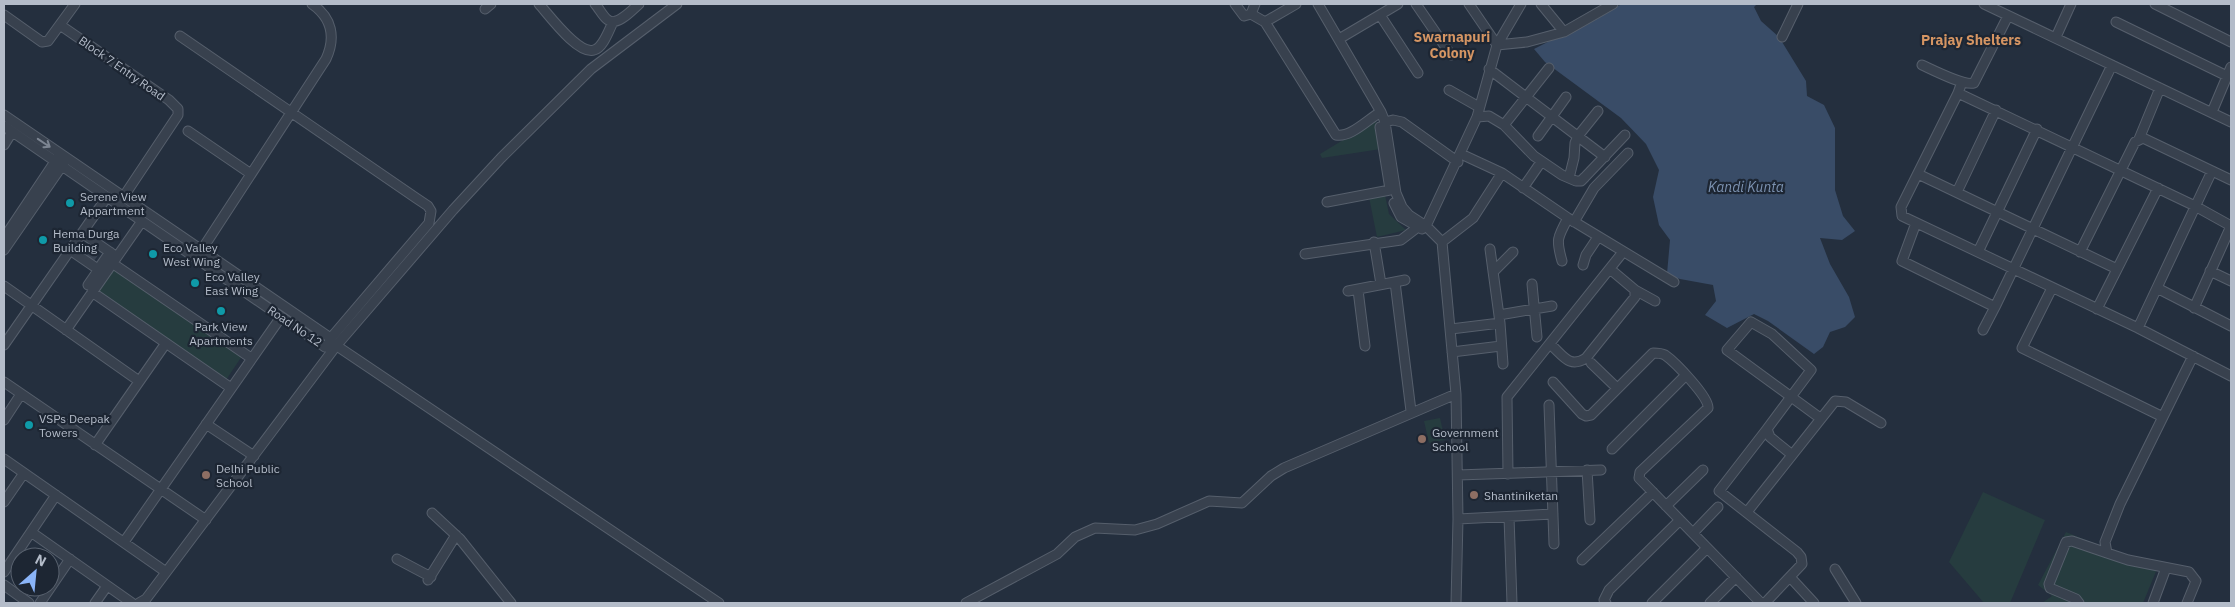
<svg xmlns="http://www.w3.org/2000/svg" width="2235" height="607" viewBox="0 0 2235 607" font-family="'IBM Plex Sans',sans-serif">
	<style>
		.green { fill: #263c3f }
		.water { fill: #394c67 }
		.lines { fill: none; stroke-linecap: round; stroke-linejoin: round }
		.minor-tunnel { stroke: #3a4453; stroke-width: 9; stroke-dasharray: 9 4.5; stroke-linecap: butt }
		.minor-casing { stroke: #565f6c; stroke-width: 11 }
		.minor { stroke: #38414e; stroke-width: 9 }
		.oneway { stroke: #7c8592 }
		.culture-dot { fill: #0f9aa8; stroke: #1d2633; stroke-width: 2 }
		.education-dot { fill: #8d6e63; stroke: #1d2633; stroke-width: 2 }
		.labels { text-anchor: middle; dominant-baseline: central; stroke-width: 4.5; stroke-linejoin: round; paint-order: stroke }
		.street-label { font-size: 12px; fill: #b4bcc9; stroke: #1d2633 }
		.poi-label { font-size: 12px; fill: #b4bcc9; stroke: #1d2633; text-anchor: start }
		.neighbourhood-label { font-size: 14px; font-weight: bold; fill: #d59563; stroke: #1d2633 }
		.water-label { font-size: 14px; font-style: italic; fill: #7c92b1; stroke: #1d2633 }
	</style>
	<rect width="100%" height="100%" fill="#242f3e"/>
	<path class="green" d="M1376 120 1381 149 1322 158 1320 154Z
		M1385 195 1389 214 1406 230 1377 237 1369 197Z
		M112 268 242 356 226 380 96 291Z
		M1440 418 1445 440 1429 443 1424 421Z
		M1983 492 2045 520 2010 603H1984L1949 562Z
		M2066 532 2157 569 2143 603H2042L2052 596 2038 585Z"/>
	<path class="water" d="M1622 4H1757L1754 7 1761 21 1779 37 1806 81 1807 96 1824 105 1835 128V190L1843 216 1855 231 1842 240 1820 238 1830 264 1849 297 1855 317 1845 327 1830 332 1823 347 1814 354 1768 321 1754 314 1727 328 1705 315 1716 301 1713 285 1680 279 1667 274 1670 240 1659 225 1653 197 1659 170 1646 144 1621 118 1545 62 1534 49Z"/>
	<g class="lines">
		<path class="minor-tunnel" d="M77 246 102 263"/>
		<defs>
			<path id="minor" d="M539 4C549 15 578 55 594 50 603 48 609 30 613 22
				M595 4C599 8 603 17 608 20 617 27 633 9 639 4
				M1235 4 1244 16 1251 14 1255 4
				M1318 4 1381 112 1385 122 1396 193 1402 207 1409 215 1426 226 1442 242 1456 394 1458 519 1456 603
				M1416 4 1451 55
				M1541 4 1564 32
				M1984 4 2231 122
				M2155 4 2231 42
				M485 9 491 4
				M1251 14 1265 22 1336 135C1351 138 1369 118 1381 112
				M4 15 42 42 48 41 75 4
				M1380 15 1418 73
				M1265 22 1296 4
				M2116 22 2227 76
				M60 25 169 100 178 109V115L120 202
				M180 36 416 198 428 206 431 211 429 223 330 339
				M1782 37 1798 4
				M2056 37 2071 4
				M1339 39 1398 4
				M1497 45 1527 42 1564 32 1613 4
				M1497 45 1521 4
				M1922 65C1933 70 1964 86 1974 83L2008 16
				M1489 69 1605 157
				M1962 82 1958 93 2195 206 2231 226
				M1449 90 1479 107
				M1958 93 1901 207 1902 216 2138 328 2231 376
				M2212 112 2231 67
				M4 115 329 337 330 342 325 347 4 126
				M1477 117 1489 116 1504 125 1534 156 1562 175 1576 181H1581L1585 177 1625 135
				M1385 122 1393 120 1402 122 1458 162
				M1504 125 1549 68
				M1380 127 1390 189
				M188 131 251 174
				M1538 136 1566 97
				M2139 139 2160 88
				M4 145 12 132
				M1461 154 1502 173 1568 218 1674 282
				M1918 174 2117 269
				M1569 178 1574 158 1575 143 1578 136 1598 111
				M1523 188 1541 162
				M1957 192 1996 110
				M1327 202 1390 190
				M1394 203 1401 217 1422 229
				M1574 222 1594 188 1628 153
				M1916 223 1902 261 1995 307 2112 65
				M1426 226 1477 117 1497 45 1469 4
				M82 233 117 257
				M4 238 58 157
				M1374 242 1381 284
				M1442 242 1473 218 1502 173
				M4 250 64 163
				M70 250 105 274
				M1978 252 2037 129
				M2080 252 2135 142 2143 138 2231 180
				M199 254 326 59C336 37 332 18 312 4
				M1305 254 1401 240 1418 227
				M1562 261C1556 240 1557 238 1568 218
				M112 263 251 358
				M1583 265 1586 255 1598 237
				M108 270 101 265 110 252
				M2210 271 2231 281
				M1493 272 1513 252
				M1395 282 1411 411
				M1532 284 1537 337
				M88 285 99 269
				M4 286 139 381
				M2052 288 2022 348 2163 417
				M2157 288 2231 326
				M1358 290 1365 346
				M1635 290 1655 301
				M1348 291 1405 280
				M92 292 231 388
				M2194 308 2231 226
				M2097 309 2158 188
				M1499 315 1552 306
				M1500 323 1503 364
				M2138 328 2212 171
				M1451 329 1500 323 1490 249
				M66 330 142 221
				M1983 330 1995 307
				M331 342 719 603
				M1550 344C1563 355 1569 369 1586 358L1635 297V290L1610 269
				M4 345 107 197
				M1452 352 1501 346
				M1591 363 1617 388
				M4 382 206 520
				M1553 382 1582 414 1586 416 1591 415 1653 353C1657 353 1661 353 1665 355 1675 362 1709 397 1708 408L1640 472 1639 478 1761 603
				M1549 405 1554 544
				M4 420 21 394
				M206 424 254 456
				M95 445 166 343
				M1612 449 1686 375
				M1791 454 1770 437 1767 429 1811 370 1772 334 1751 322 1727 350 1820 418
				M4 459 166 572
				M1587 470 1590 520
				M1508 474 1507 397 1623 252
				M1458 475 1601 470
				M4 502 24 473
				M1666 506 1703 470
				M1747 512 1835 401 1846 402 1881 423
				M432 513 460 539 511 603
				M1509 517 1512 603
				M1458 519 1553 514
				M31 532 132 603
				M1693 533 1718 507
				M124 542 281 317
				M2107 553 2128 560 2189 572 2196 581 2187 603
				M397 559 431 577
				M1582 560 1653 492
				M1835 569 1856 603
				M4 572 56 495
				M1790 577 1814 603
				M428 580 456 535
				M4 585 29 603
				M40 603 70 559
				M95 603 107 586
				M139 603 146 599 336 346 453 210 501 158 591 69 677 4
				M966 603 1057 554 1075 537 1095 528 1135 530 1157 524 1209 501 1242 503 1271 476 1284 468 1456 394
				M1606 603 1604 600 1609 590 1680 520
				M1652 603 1707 548
				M1710 603 1736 577
				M1765 603 1802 564 1801 557 1797 552 1719 491 1767 429
				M2079 603 2076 599 2050 588 2049 584 2066 542 2072 541 2107 553 2105 542 2120 504 2193 356
				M2153 603 2166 568"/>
		</defs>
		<use href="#minor" class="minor-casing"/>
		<use href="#minor" class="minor"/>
	</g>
	<defs><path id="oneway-shaft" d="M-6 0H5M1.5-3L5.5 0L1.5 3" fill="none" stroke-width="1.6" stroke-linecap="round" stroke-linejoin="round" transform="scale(1.25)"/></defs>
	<use class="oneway" href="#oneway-shaft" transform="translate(44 143) rotate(34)"/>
	<g class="culture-dot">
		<circle cx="70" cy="203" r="5"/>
		<circle cx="43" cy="240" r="5"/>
		<circle cx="153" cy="254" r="5"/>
		<circle cx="195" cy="283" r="5"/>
		<circle cx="221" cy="311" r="5"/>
		<circle cx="29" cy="425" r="5"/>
	</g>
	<g class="education-dot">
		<circle cx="1422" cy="439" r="5"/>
		<circle cx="206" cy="475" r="5"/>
		<circle cx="1474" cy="495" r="5"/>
	</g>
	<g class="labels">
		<g class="street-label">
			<text transform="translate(122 68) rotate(35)">Block 7 Entry Road</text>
			<text transform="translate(295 326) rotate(34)">Road No 12</text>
		</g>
		<g class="poi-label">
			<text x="80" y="196">Serene View<tspan x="80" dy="14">Appartment</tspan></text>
			<text x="53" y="233">Hema Durga<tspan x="53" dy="14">Building</tspan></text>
			<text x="163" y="247">Eco Valley<tspan x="163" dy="14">West Wing</tspan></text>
			<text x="205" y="276">Eco Valley<tspan x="205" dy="14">East Wing</tspan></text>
			<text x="221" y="326" text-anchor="middle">Park View<tspan x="221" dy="14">Apartments</tspan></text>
			<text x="39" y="418">VSPs Deepak<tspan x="39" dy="14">Towers</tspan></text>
			<text x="1432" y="432">Government<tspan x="1432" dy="14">School</tspan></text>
			<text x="216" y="468">Delhi Public<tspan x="216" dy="14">School</tspan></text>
			<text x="1484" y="495">Shantiniketan</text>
		</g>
		<g class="neighbourhood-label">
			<text x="1452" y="37">Swarnapuri<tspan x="1452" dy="16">Colony</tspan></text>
			<text x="1971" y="40">Prajay Shelters</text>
		</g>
		<g class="water-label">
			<text x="1746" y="187">Kandi Kunta</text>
		</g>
	</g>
	<rect width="2235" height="607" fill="none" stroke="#b4bcc9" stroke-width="10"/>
	<g transform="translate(35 572) rotate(27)"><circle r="24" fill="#1d2633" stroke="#59626f"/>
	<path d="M0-4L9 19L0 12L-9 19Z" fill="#8ab4f8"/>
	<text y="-8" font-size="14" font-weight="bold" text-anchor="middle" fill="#b4bcc9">N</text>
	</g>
</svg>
